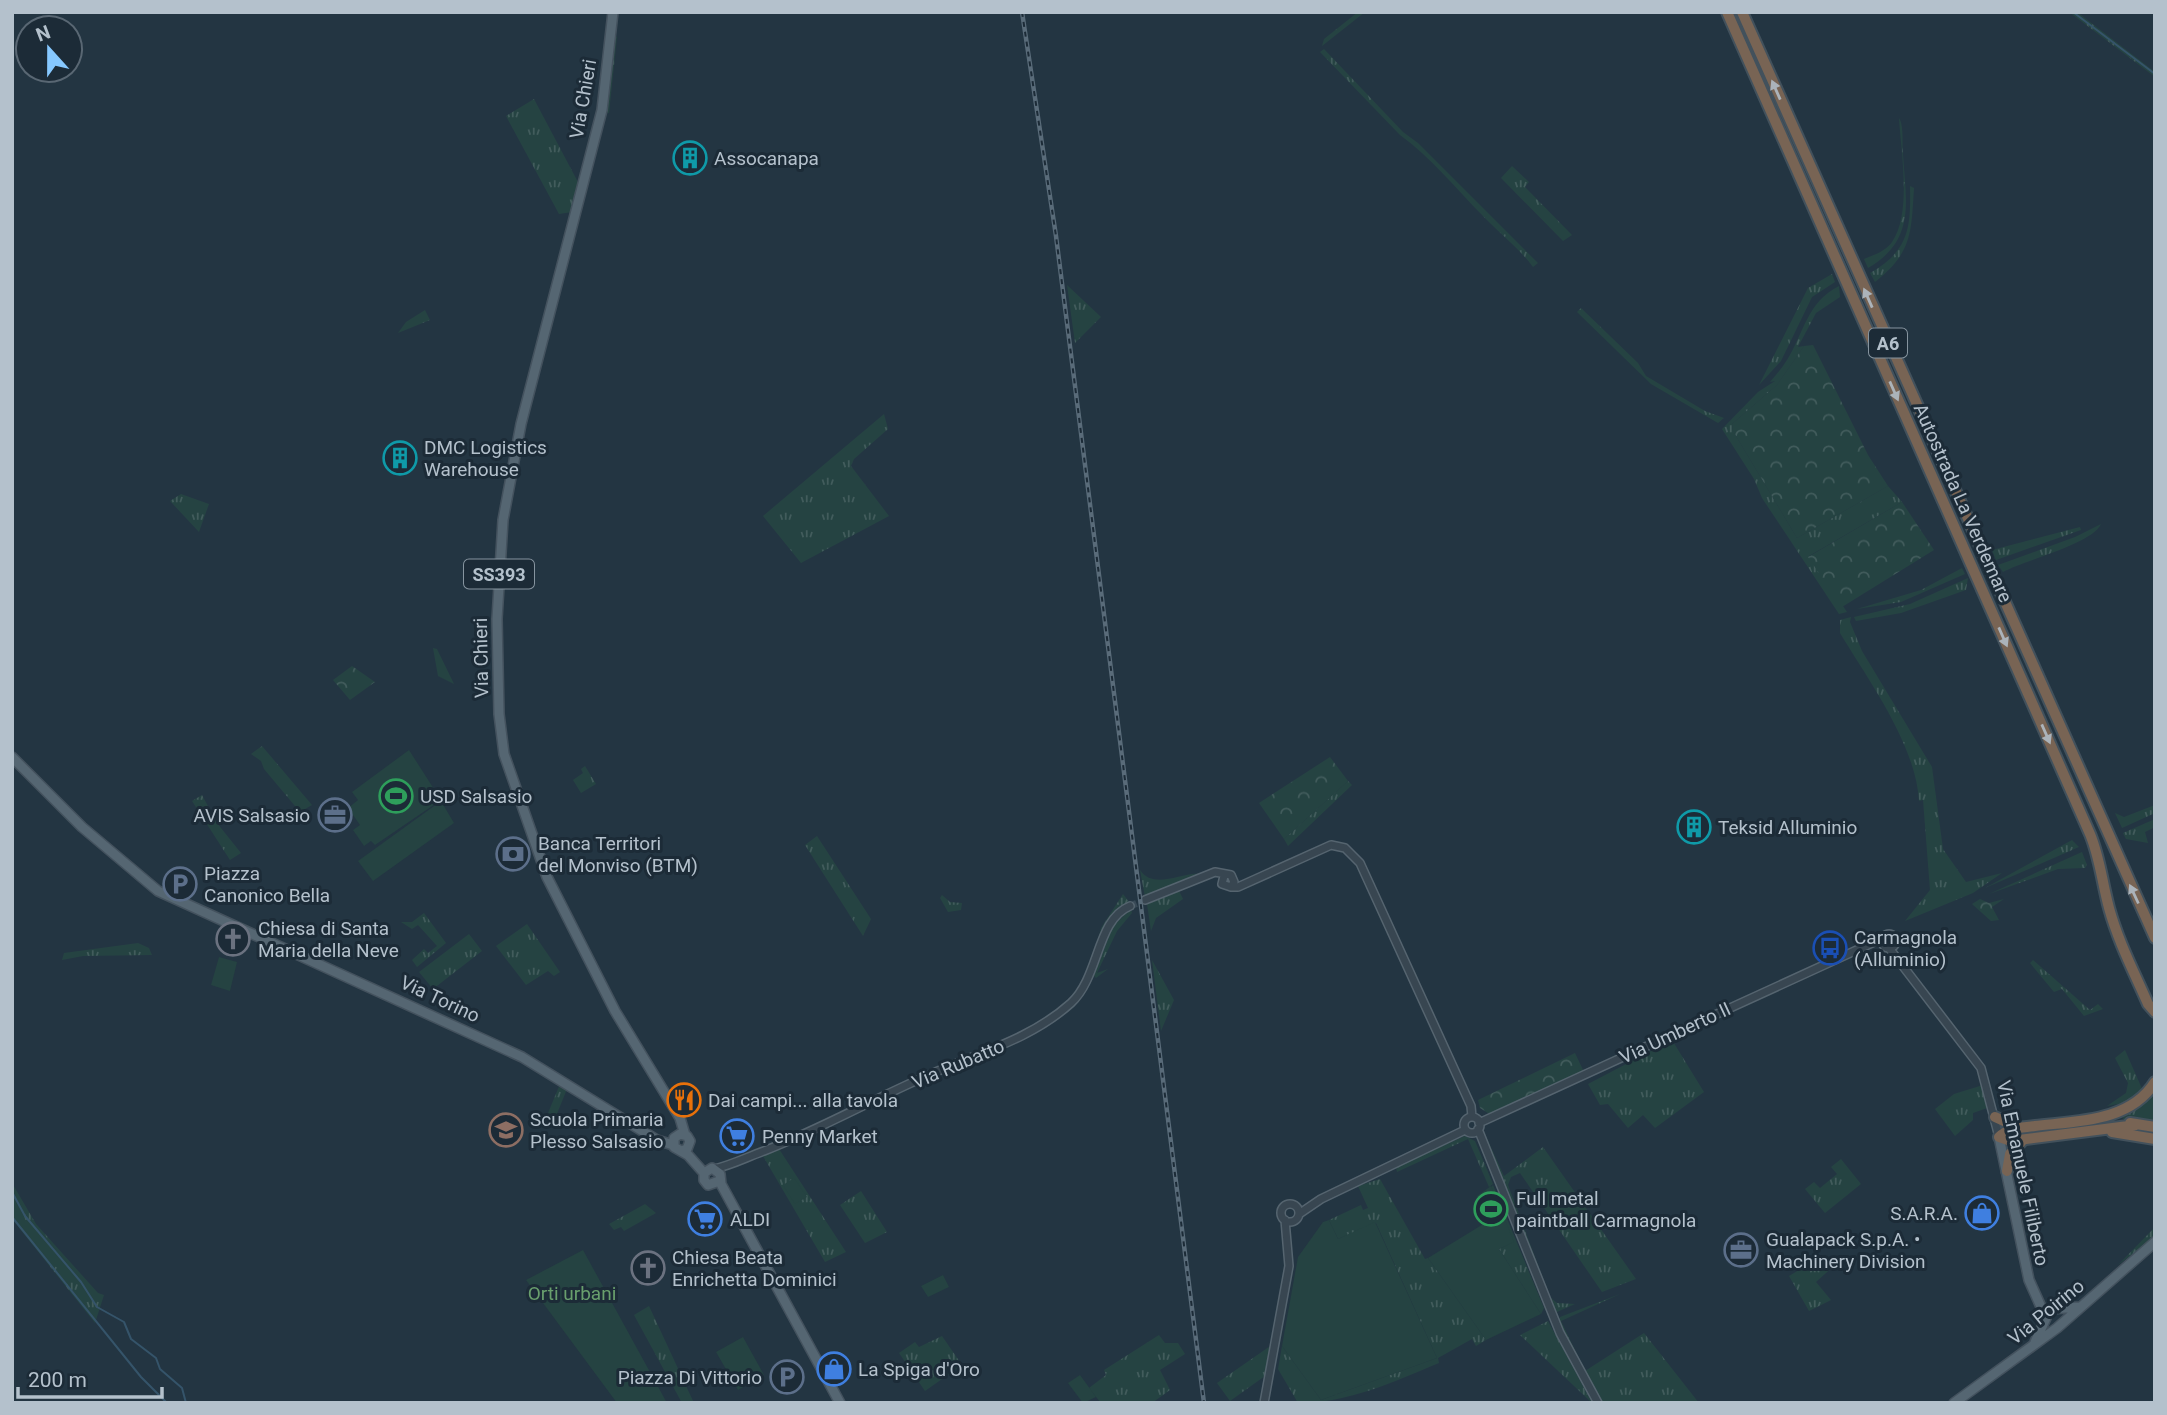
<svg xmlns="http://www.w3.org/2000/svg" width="2167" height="1415" viewBox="0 0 2167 1415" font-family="Roboto,sans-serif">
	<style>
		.grass { fill: url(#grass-tufts) }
		.forest { fill: url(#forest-crowns) }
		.garden { fill: #254342 }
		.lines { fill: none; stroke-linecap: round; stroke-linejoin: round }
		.stream { stroke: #35546a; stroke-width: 2 }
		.minor-tunnel { stroke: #394a57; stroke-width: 7; stroke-dasharray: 7 3.5; stroke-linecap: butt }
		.minor-casing { stroke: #55646f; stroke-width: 10 }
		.major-casing { stroke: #44525e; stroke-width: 12 }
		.highway-casing { stroke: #42515c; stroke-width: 14 }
		.minor { stroke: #384651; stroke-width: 7 }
		.major { stroke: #556672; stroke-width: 9 }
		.highway { stroke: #786454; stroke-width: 10 }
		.rail-casing { stroke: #596b79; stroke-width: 4.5 }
		.rail { stroke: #1c2b37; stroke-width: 2; stroke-dasharray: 5; stroke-linecap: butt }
		.oneway { fill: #abb3ba }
		.labels { text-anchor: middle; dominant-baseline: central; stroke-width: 6; stroke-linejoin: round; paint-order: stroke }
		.shield { fill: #1c2b37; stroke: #86949f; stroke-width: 2 }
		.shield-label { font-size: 18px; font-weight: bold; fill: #b4c1cc }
		.street-label { font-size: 19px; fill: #b4c1cc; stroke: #1c2b37 }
		.poi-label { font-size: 19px; fill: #b4c1cc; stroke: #1c2b37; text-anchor: start }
		.park-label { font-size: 19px; fill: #699f6d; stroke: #1c2b37 }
	</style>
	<defs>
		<pattern id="grass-tufts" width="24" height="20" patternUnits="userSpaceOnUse" patternTransform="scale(1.75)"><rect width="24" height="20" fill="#254342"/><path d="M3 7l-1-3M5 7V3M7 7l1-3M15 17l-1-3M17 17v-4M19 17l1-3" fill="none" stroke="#425c5c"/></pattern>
		<pattern id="forest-crowns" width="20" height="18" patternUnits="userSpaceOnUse" patternTransform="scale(1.75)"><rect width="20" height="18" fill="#254342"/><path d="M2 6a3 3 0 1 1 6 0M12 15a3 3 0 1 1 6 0" fill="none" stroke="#425c5c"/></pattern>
	</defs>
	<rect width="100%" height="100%" fill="#233542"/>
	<path class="grass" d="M1358 12H1365L1322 46 1324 39Z
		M2069 12H2077L2155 72V77Z
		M615 36 617 37 609 113 606 112Z
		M1324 49 1403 132 1418 143 1538 263 1533 267C1518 247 1500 234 1483 216 1456 189 1431 157 1400 135L1320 52Z
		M534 99 579 184 572 212 559 214 506 116Z
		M1899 118C1904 125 1902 144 1903 155 1906 202 1916 240 1868 268L1864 259C1874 255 1886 251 1892 242 1912 214 1901 152 1899 118Z
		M1512 166 1529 182 1525 187 1572 235 1563 241 1501 178Z
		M1910 186 1914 188C1911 232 1913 252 1875 282L1870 273C1909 251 1911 228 1910 186Z
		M1832 274 1835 282 1812 297 1781 361 1759 385 1808 288Z
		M1067 285 1101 317 1075 343Z
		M1839 286 1840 297 1816 313 1798 347 1804 346 1777 385 1732 424 1733 431 1797 538 1888 486 1902 502 1809 556 1847 612 1839 614 1762 498 1754 479 1722 429 1758 392 1775 381 1770 382C1776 375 1782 368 1787 360 1804 333 1807 302 1839 286Z
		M1581 308 1638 363 1646 376 1705 411 1724 418 1718 423 1651 384 1577 312Z
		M425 310 430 320 398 333 406 322Z
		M884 414 888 429 854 459 851 466 889 516 801 563 763 516Z
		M181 494 209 504 199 532 170 501Z
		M2101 524C2092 544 2025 560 2003 572L1998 565 2075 537Z
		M2080 527 2081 530 1996 560 1992 550Z
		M1962 568 1965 574 1901 602 1857 609 1921 590Z
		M1968 578 1966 590 1901 613 1856 621 1854 617 1910 604Z
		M1851 617 1850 622 1862 651 1932 767 1943 849 1966 882 2002 873 1973 893 1905 921 1930 890 1923 800 1919 801C1916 745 1869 681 1840 633V620Z
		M433 648 437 649 454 684 438 676Z
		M262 746 312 805 300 812 264 769 261 761 251 754Z
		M585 766 596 784 581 793 573 780 583 773 581 769Z
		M1348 781 1352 785 1288 846 1284 839Z
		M202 795 217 823 241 853 230 860 192 801Z
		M2155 805V813L2122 828 2115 813 2124 817Z
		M2155 819V827L2145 832 2148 843 2126 839 2123 833Z
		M817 836 871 919 863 936 805 845Z
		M2072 840 2079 847 1985 888Z
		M2082 852 2087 865 2085 868 2058 869 1989 894Z
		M1140 870C1154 891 1183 871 1200 874L1145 897Z
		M1179 891 1183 899 1156 918 1151 931 1147 904Z
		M1123 894 1130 903 1114 912 1094 955 1101 928Z
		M942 895 950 902 962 903 961 910 948 912 940 898Z
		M1131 909 1132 913 1117 931 1097 973 1108 969 1096 978 1094 976 1113 926Z
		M424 913 446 943 417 967 412 960 424 949 428 953 437 946 418 925 412 929 401 922H412Z
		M527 924 560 972 554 976 548 971 526 985 496 946Z
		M469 934 482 951 433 989 419 972Z
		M138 943 149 948 152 955 83 956 62 960 64 953Z
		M1152 960 1174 1000 1161 1031Z
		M2033 960 2090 1010 2098 1004 2103 1009 2084 1016 2062 989 2054 992 2030 963Z
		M1672 1040 1704 1092 1655 1128 1643 1115 1628 1128 1608 1104 1600 1105 1588 1084Z
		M2125 1050 2143 1091 2129 1102 2107 1106 2126 1093 2128 1083 2115 1058Z
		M560 1084 567 1089 554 1121 546 1118Z
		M1983 1085 1990 1107 1973 1113V1120L1955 1136 1935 1109 1954 1094Z
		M2155 1086V1124L2123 1119 2122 1114Z
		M1484 1132 1504 1176 1543 1147 1636 1279 1602 1292 1520 1173 1511 1177 1508 1185 1550 1297 1557 1303 1575 1304 1557 1312 1552 1309 1482 1133Z
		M1465 1136 1475 1141 1493 1184 1489 1187 1468 1139 1397 1172 1396 1167Z
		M779 1149 846 1252 825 1262 763 1156Z
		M1841 1159 1861 1184 1825 1213 1805 1189 1814 1182 1820 1188 1837 1174 1831 1167Z
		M1380 1179 1425 1259 1428 1258 1486 1340 1476 1346 1472 1339 1438 1358 1439 1363C1393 1382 1349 1403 1298 1403L1278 1369 1282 1346 1321 1400 1437 1358 1376 1223 1338 1239 1329 1220 1361 1205 1363 1210 1368 1208 1358 1186Z
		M12 1183 36 1224 98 1293 104 1295 95 1323 12 1219Z
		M1493 1185 1544 1308 1541 1314 1499 1249 1513 1242 1491 1187Z
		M861 1191 887 1232 865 1243 840 1205Z
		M645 1204 656 1213 624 1231 621 1227 614 1230 609 1224Z
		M2155 1227V1237L2118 1265Z
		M1824 1255 1836 1264 1816 1282 1831 1300 1809 1311 1789 1276Z
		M1620 1294 1561 1321 1585 1371 1644 1333 1699 1403H1601L1582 1373 1558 1321 1560 1317Z
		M649 1306 694 1403H682L634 1315Z
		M1548 1321 1592 1403 1520 1335Z
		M1159 1335 1165 1343H1178L1185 1354 1160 1370 1170 1390 1152 1403H1101L1089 1388 1106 1375 1104 1370Z
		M942 1336 962 1365 925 1391 899 1353 915 1342 919 1347Z
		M1273 1344 1265 1376 1230 1401 1217 1383Z"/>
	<path class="forest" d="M1813 345 1868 455 1888 486 1797 538 1733 431 1732 424 1777 385 1804 346Z
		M1902 502 1934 550 1842 607 1808 557Z
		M352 666 375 682 350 700 333 680Z
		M1330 757 1348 781 1284 839 1259 803Z
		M1980 899 1989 903 2004 899 1992 907 1999 920 1991 921 1972 904Z
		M1575 1053 1584 1072 1491 1115 1480 1108 1478 1100Z"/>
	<path class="garden" d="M409 750 441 800 375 845 371 841 364 846 353 830 360 825 348 808 358 800 352 792Z
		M441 801 454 823 373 881 358 861Z
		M219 957 237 962 230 991 211 985Z
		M794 1178 807 1197 795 1204 783 1185Z
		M1491 1186 1514 1242 1499 1249 1541 1314 1486 1340 1428 1258 1485 1223 1477 1196Z
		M1329 1220 1338 1239 1375 1222 1437 1358 1321 1400 1282 1346 1298 1257 1323 1222Z
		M583 1250 667 1403H617L526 1280Z
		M943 1275 949 1287 928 1297 921 1286Z
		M743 1337 764 1375 738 1390 716 1352Z
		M1080 1375 1096 1397 1083 1403 1068 1383Z"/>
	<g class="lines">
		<path class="stream" d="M2073 12 2155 74
			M12 1192 25 1216 81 1282 97 1307 124 1322 131 1339 156 1358 160 1369 182 1388 186 1403
			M12 1217 141 1377 167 1403"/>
		<path class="minor-tunnel" d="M1130 906 1145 900"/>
		<defs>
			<path id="minor" d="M1231 887H1238L1331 845 1345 848 1360 863 1471 1106 1472 1117
				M1145 900 1215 872 1231 875 1234 882 1231 887 1222 884 1224 876
				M1882 941a7 7 0 1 1 14 0a7 7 0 1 1-14 0Z
				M1889 948 1981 1068 1999 1137
				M1464 1125a8 8 0 1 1 16 0a8 8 0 1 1-16 0Z
				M1479 1123 1883 938
				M1478 1129 1560 1333 1598 1403
				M714 1169C732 1165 747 1157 764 1151 821 1129 873 1099 929 1075 977 1053 1030 1040 1071 1003 1100 976 1096 920 1130 906
				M1281 1213a9 9 0 1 1 18 0a9 9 0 1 1-18 0Z
				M1299 1214 1321 1199 1465 1130
				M1264 1403 1289 1266 1285 1220"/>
			<path id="major" d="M613 12 602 110 521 424 503 520 497 619 499 714 504 754 547 877 615 1011 680 1118 685 1135
				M12 757 82 827 158 891 522 1057 657 1140 673 1145
				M1999 1137 2029 1280 2046 1318 2035 1342
				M682 1151 687 1149 690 1141 687 1136 680 1134 674 1138V1147L688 1155 704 1173
				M719 1181 708 1185 704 1180V1173L712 1168 720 1174 721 1184 840 1403
				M2050 1309 2080 1307
				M1954 1403 2057 1328 2155 1242"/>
			<path id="highway" d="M1727 12 2090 834C2100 858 2102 882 2109 908 2118 941 2134 972 2148 1004L2155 1012
				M1742 12 2155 938
				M1995 1117 2017 1127
				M2130 1123 2155 1127
				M2136 1125 2011 1141 1999 1137C2009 1127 2022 1128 2035 1126 2077 1121 2130 1122 2155 1082
				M2112 1132 2155 1139
				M2007 1171 2010 1154 2022 1141"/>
		</defs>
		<use href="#minor" class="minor-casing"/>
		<use href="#major" class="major-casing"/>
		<use href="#highway" class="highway-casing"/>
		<use href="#minor" class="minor"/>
		<use href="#major" class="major"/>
		<use href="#highway" class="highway"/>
		<defs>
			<path id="rail" d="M1022 12 1056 236 1204 1403"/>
		</defs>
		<use href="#rail" class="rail-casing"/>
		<use href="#rail" class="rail"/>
	</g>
	<defs><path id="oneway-solid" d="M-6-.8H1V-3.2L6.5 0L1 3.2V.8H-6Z" transform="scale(1.75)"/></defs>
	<g class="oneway">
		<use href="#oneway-solid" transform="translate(1776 90) rotate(-114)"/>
		<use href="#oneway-solid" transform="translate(1868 298) rotate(-114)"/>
		<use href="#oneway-solid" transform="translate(1894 391) rotate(66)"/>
		<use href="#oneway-solid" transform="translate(2003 637) rotate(66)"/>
		<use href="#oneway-solid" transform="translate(2046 734) rotate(66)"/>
		<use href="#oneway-solid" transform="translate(2134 894) rotate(-115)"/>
	</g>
	<defs>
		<symbol id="building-ring" viewBox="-11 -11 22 22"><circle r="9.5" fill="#1c2b37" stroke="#0f9aa8" stroke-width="1.5"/><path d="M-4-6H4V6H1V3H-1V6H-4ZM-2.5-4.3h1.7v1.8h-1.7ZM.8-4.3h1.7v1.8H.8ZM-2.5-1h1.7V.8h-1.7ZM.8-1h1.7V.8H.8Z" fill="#0f9aa8"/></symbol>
		<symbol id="stadium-ring" viewBox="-11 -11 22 22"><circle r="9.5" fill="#1c2b37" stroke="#2e9e5b" stroke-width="1.5"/><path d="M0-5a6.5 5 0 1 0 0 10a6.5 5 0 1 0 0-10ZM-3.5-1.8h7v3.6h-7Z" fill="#2e9e5b"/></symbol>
		<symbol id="office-ring" viewBox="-11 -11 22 22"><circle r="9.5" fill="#1c2b37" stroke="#5c6f8a" stroke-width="1.5"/><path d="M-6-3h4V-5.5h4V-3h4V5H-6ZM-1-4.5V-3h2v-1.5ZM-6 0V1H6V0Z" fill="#5c6f8a"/></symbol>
		<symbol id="bank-ring" viewBox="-11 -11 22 22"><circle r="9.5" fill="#1c2b37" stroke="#5c6f8a" stroke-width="1.5"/><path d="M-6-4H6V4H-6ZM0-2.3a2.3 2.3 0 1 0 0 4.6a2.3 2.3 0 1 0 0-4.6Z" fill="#5c6f8a"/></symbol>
		<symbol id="parking-ring" viewBox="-11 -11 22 22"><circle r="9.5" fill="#1c2b37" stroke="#5c6f8a" stroke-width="1.5"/><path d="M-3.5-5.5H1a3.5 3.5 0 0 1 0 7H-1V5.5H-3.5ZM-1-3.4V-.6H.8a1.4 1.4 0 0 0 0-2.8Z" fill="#5c6f8a"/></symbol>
		<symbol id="church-ring" viewBox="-11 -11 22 22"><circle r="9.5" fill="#1c2b37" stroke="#6b7280" stroke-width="1.5"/><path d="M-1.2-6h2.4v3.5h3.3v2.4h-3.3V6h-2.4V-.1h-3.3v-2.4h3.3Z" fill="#6b7280"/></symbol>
		<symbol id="bus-ring" viewBox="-11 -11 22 22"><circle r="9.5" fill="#1c2b37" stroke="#1a4fb4" stroke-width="1.5"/><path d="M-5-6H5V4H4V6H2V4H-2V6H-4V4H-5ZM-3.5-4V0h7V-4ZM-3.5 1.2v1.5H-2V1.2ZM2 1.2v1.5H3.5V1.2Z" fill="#1a4fb4"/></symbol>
		<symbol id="restaurant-ring" viewBox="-11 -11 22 22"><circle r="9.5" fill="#1c2b37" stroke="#e8710a" stroke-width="1.5"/><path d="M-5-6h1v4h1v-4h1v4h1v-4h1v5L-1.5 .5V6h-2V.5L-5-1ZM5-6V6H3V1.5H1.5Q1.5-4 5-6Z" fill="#e8710a"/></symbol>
		<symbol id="school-ring" viewBox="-11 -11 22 22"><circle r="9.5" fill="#1c2b37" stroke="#8d6e63" stroke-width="1.5"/><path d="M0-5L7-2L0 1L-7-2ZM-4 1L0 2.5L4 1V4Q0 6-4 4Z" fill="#8d6e63"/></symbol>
		<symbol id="supermarket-ring" viewBox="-11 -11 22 22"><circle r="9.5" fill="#1c2b37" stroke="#3f7fe0" stroke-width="1.5"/><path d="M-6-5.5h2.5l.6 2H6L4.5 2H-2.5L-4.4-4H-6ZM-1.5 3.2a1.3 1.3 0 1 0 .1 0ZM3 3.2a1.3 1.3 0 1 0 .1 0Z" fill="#3f7fe0"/></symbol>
		<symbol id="shop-ring" viewBox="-11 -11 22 22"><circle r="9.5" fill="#1c2b37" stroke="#3f7fe0" stroke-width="1.5"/><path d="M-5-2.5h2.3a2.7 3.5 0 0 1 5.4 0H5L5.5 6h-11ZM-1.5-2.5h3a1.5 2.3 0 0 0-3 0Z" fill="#3f7fe0"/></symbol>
	</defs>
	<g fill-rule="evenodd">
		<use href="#building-ring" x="671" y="139" width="38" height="38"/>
		<use href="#building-ring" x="381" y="439" width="38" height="38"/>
		<use href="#stadium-ring" x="377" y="777" width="38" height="38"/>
		<use href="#office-ring" x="316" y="796" width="38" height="38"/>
		<use href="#building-ring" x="1675" y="808" width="38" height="38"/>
		<use href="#bank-ring" x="494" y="835" width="38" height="38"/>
		<use href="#parking-ring" x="161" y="865" width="38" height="38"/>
		<use href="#church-ring" x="214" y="920" width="38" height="38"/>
		<use href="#bus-ring" x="1811" y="929" width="38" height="38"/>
		<use href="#restaurant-ring" x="665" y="1081" width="38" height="38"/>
		<use href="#school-ring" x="487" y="1111" width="38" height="38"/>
		<use href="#supermarket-ring" x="718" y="1117" width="38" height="38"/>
		<use href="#stadium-ring" x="1472" y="1190" width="38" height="38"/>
		<use href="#shop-ring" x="1963" y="1194" width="38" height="38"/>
		<use href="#supermarket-ring" x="686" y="1200" width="38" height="38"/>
		<use href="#office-ring" x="1722" y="1231" width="38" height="38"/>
		<use href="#church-ring" x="629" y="1249" width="38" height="38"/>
		<use href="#shop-ring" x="815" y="1350" width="38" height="38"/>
		<use href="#parking-ring" x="768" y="1358" width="38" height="38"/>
	</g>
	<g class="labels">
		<g class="shield">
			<rect x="1869" y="328.5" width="38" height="29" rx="5"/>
			<rect x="464" y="559.5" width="70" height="29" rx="5"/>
		</g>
		<g class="shield-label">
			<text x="1888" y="343">A6</text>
			<text x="499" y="574">SS393</text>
		</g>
		<g class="street-label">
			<text transform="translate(583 99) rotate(-80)">Via Chieri</text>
			<text transform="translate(1963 503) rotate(66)">Autostrada La Verdemare</text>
			<text transform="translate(481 658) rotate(-91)">Via Chieri</text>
			<text transform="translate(440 999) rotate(25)">Via Torino</text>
			<text transform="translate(1675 1033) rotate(-25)">Via Umberto II</text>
			<text transform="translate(958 1064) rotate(-23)">Via Rubatto</text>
			<text transform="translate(2023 1173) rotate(78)">Via Emanuele Filiberto</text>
			<text transform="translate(2046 1312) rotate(-39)">Via Poirino</text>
		</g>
		<g class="poi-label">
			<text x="714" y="158">Assocanapa</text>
			<text x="424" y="447">DMC Logistics<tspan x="424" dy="22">Warehouse</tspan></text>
			<text x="420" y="796">USD Salsasio</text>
			<text x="310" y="815" text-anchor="end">AVIS Salsasio</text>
			<text x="1718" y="827">Teksid Alluminio</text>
			<text x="538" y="843">Banca Territori<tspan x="538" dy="22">del Monviso (BTM)</tspan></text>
			<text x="204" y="873">Piazza<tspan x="204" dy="22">Canonico Bella</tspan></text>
			<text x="258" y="928">Chiesa di Santa<tspan x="258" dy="22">Maria della Neve</tspan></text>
			<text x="1854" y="937">Carmagnola<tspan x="1854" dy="22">(Alluminio)</tspan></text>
			<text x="708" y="1100">Dai campi... alla tavola</text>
			<text x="530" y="1119">Scuola Primaria<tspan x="530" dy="22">Plesso Salsasio</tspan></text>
			<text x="762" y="1136">Penny Market</text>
			<text x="1516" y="1198">Full metal<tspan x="1516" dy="22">paintball Carmagnola</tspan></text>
			<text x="1958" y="1213" text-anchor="end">S.A.R.A.</text>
			<text x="730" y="1219">ALDI</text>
			<text x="1766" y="1239">Gualapack S.p.A. •<tspan x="1766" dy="22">Machinery Division</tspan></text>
			<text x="672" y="1257">Chiesa Beata<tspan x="672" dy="22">Enrichetta Dominici</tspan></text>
			<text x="858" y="1369">La Spiga d'Oro</text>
			<text x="762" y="1377" text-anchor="end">Piazza Di Vittorio</text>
		</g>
		<g class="park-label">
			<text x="572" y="1293">Orti urbani</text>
		</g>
	</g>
	<rect width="2167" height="1415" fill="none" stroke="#b4c1cc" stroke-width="28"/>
	<g transform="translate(49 49) rotate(339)"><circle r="33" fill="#1c2b37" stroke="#596773" stroke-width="2"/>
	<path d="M0-5L12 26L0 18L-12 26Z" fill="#86c8ff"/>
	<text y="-10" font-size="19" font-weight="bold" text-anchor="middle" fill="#b4c1cc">N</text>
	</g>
	<path d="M18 1387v10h144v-10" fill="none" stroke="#b4c1cc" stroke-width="3.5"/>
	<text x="28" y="1387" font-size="21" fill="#b4c1cc" stroke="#1c2b37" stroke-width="5" paint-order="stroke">200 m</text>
</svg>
